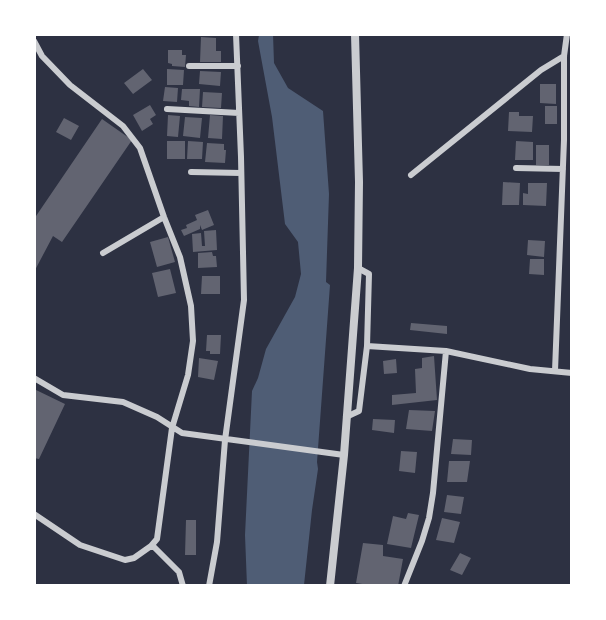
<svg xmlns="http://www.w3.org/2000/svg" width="606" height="620" viewBox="0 0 606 620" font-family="Karla,sans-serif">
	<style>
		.water { fill: #4f5d75 }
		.building { fill: #626471 }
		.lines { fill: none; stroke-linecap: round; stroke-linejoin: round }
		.minor { stroke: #caccd0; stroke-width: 6 }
		.tertiary { stroke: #caccd0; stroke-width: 8 }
	</style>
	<rect width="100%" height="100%" fill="#2d3142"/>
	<path class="water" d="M273 34 274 63 288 88 323 111 329 194 326 282 330 285 317 462 318 469 312 510 304 585 247 586 245 535 252 391 258 378 266 349 295 297 301 274 298 242 285 224 272 117 258 41 259 35Z"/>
	<path class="building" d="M201 37 216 38V51H221V62H200Z
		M168 50H182V55H186L185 67 172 66V64L168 63Z
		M143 69 152 80 133 94 124 83Z
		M167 69 184 70 183 85H167Z
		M200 71 221 72 220 86 199 84Z
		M540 84H556V104L540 103Z
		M165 87 178 88 177 102 163 101Z
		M182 89H200L199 107 189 106V101L181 100Z
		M203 92 222 93 221 108 202 107Z
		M150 105 156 115 150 119 153 124 142 131 133 115Z
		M545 106H557V124H545Z
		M509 112H519V116H533L532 132 508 131Z
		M168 115 180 116 178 137 167 136Z
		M210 115 223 116 222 139 208 138Z
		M185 117 202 118 200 138 183 136Z
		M64 118 79 126 71 140 56 132Z
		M102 119 132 140 62 242 53 236 34 272V219Z
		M167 141H185V159H167Z
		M188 141 203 142 202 159H187Z
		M516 141 533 142V160H515Z
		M207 143 224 144V150H226L225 163 205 162Z
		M536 145H549V165H536Z
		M503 182 520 183 519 205H502Z
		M528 183H547L546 206 523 205V193L528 194Z
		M208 210 214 225 202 230 200 225V229L184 236 181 230 187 228 186 225 197 220 195 215Z
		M216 230 217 250 193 252 192 234 201 233 202 246H205L204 231Z
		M168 237 175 262 157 267 150 242Z
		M528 240 545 241 544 257 527 255Z
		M212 252 213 256H216L217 267 198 268V253Z
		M530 259H544V275L529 274Z
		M170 269 176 293 158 297 152 273Z
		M202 276H220V294H201Z
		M411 323 447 326V334L410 330Z
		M207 335H221L220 354H210V351H206Z
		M434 356 437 400 392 405V395L416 393 415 369 422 368V358Z
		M199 358 218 361 214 380 198 377Z
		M396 359 397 373 384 374 383 361Z
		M34 389 65 404 39 459 34 458Z
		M409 410 435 411 432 431 406 429Z
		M373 419 395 420 394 433 372 430Z
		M453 439 472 440 471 455 451 454Z
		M401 451 417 452 415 473 399 471Z
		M449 461H470L467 482H447Z
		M447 495 464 497 461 514 444 512Z
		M408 513 419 515 411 548 387 544 393 516 406 519Z
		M442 518 460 522 454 543 436 540Z
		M186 520H196V555H185Z
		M363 543 383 545V556L403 559 398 586H375L356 583Z
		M460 553 471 558 462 575 450 570Z"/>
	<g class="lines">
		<path class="minor" d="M34 41 42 56 70 85 123 126 140 148 164 217 180 257 191 306 193 341 188 375 172 428 157 539 151 546 134 558 125 560 80 545 34 514
			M189 66H238
			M167 109 239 113
			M516 168 563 169
			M191 172 241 173
			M411 175 541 70 564 56
			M103 253 164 217
			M358 268 369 274 367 346 446 351 530 369 572 373
			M555 371 564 140V56L567 34
			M34 378 63 395 123 402 157 417 182 433 344 455
			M346 417 359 411 367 346
			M152 545 179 572 183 586
			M209 586 217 542 225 440 244 300 241 157 236 34
			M404 586 422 541 429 518 433 493 446 351"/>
		<path class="tertiary" d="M330 586 344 455 358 268 359 182 355 34"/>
	</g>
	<rect width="606" height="620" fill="none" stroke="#ffffff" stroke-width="72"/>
</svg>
